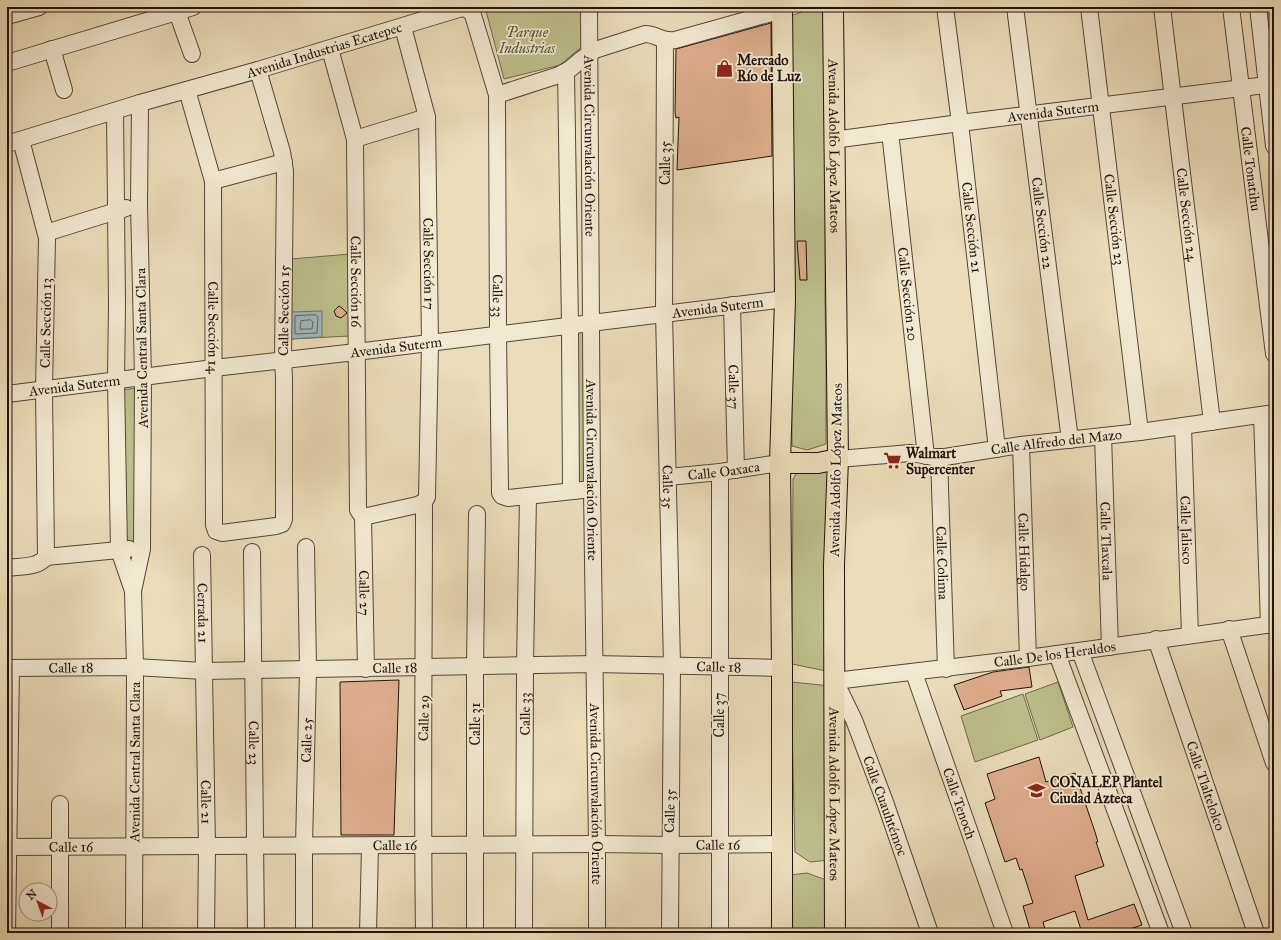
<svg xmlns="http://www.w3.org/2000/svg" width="1281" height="940" viewBox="0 0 1281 940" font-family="'IM FELL Great Primer',serif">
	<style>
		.green { fill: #bdbf8c; stroke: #70684b }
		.water { fill: #9fb8bc; stroke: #6d7675 }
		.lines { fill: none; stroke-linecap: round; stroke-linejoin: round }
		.shore { stroke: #606563; stroke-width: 1 }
		.building { fill: #dead8d; stroke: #22120a }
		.minor-casing { stroke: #544536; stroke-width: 18 }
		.major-casing { stroke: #22120a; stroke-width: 22 }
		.minor { stroke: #f2e9d2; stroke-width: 16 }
		.major { stroke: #ebddba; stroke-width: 20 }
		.labels { text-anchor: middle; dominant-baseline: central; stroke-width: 3.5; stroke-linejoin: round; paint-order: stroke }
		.park-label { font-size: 14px; font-style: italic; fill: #584f38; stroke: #f2e9d2 }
		.street-label { font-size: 14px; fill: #22120a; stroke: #f2e9d2 }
		.poi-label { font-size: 14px; font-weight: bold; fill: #22120a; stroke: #f2e9d2; text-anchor: start }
	</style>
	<rect width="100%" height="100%" fill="#ebddba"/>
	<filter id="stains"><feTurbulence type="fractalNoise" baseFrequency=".005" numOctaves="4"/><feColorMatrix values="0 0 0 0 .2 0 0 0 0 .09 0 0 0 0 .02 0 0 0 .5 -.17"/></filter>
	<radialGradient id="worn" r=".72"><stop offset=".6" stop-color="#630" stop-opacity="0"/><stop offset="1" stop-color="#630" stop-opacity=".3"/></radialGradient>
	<path class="green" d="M485 7H584L585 44 560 65 504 79Z
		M817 7H826L825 301 826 355V444L807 450 792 446 790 16Z
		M350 254V336L291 339V259Z
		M587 331V483H575L574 332Z
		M137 388 138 542 123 541 121 390Z
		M804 460 828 466 831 672 792 664 793 479Z
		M791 682 831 686 829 860 810 862 795 852Z
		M1058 682 1073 727 1040 740 1025 694Z
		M1023 694 1038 740 975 762 961 716Z
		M807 873 829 881V933H790V875Z"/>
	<path class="water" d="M322 311V337L291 339V312Z"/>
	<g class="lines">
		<path class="shore" d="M316 315 318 317 317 333 295 334V316Z
			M311 320 313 322 312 329H300L301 321Z"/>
	</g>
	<path class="building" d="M771 23 772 156 677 170 679 117 676 118 675 112 676 49Z
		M797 241H806L807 280H800Z
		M339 306 342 308 347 313 341 318 336 316 334 311Z
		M1029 667 1032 687 1000 691 1002 696 964 710 954 685 993 672Z
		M399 680 394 835H341L340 682Z
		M1039 757 1046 782 1075 773 1095 832 1098 842H1096L1104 866 1075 876 1088 920 1134 904 1142 925 1118 933H1082L1075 911 1043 922 1046 933H1031L1023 906 1033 903 1022 869 1020 870 1016 858 1005 862 985 803 995 799 987 774Z"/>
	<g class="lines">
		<defs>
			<g id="minor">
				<path id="s1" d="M589 7 592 489 597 844V933"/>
				<path id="s2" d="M945 7 960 123 997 449"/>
				<path id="s3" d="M1015 7 1070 440"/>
				<path id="s4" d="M1089 7 1140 432"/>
				<path id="s5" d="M1162 7 1212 422"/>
				<path id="s6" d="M1231 7 1274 354"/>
				<path d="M1258 7 1274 146"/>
				<path d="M177 12 192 54"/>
				<path d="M7 16 39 7"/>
				<path id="s7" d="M403 27 427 117 430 343 427 497 424 502C424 646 422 789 424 933"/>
				<path id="s8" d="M665 41 664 313 672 665 670 933"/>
				<path d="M52 49 64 90"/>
				<path id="s9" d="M330 49 355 139 358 510 363 517"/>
				<path d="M7 63 193 7"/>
				<path d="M566 72 570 325 571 491"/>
				<path id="s10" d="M187 90 213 181 214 525 216 531 222 533 276 526 282 524 284 519V378L283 360 285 171 282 152 258 70"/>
				<path d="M497 95 559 75 570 69 582 59 595 50 645 34C658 34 660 42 675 40L782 10"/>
				<path d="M115 111 117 304 116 380 119 550 133 591"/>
				<path id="s11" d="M890 132 926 456"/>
				<path d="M355 139 427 117"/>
				<path d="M21 140 47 238 44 389 46 557"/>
				<path id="s12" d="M833 140 960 123 1274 84"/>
				<path id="s13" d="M7 144 140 103 258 70 462 8 469 10 473 15 497 95 498 334 500 493 502 496 508 498 592 489"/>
				<path d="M213 181 284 162"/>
				<path d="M46 233 126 208"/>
				<path id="s14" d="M732 305 736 470"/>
				<path id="s15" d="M7 394 214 368 356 352 785 299"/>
				<path d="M1262 415 1269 625"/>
				<path id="s16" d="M1183 426 1190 635"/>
				<path id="s17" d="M1103 436 1110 647"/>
				<path id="s18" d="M1021 445 1028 658"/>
				<path id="s19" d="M939 457 946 669"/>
				<path id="s20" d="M838 459 911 453 934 457H945L1021 445 1140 432 1274 413"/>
				<path id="s21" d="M668 477 720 472 780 463"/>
				<path id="s22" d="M363 517 366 669"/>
				<path d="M363 517 417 505 424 502"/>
				<path id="s23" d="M252 552 256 933"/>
				<path id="s24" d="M202 555 207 847 206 933"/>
				<path d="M7 568C20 566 38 568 46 557L129 549"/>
				<path d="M1229 629 1274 763"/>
				<path id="s25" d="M1156 639 1256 933"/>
				<path d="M1080 651 1184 933"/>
				<path d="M1057 654 1161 933"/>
				<path id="s26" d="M7 668 135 667 204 671 594 664 782 668"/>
				<path id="s27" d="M914 673 1005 933"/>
				<path id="s28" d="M7 847 597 844 670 845 782 844"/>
				<path d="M7 933 11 668"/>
				<path d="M60 933V804"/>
				<path id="s29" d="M134 933 135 667 133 591 142 549 143 377 139 204 140 103"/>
				<path id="s30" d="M304 933V846L308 669 306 547"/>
				<path d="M368 933 370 846"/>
				<path d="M475 933V666L477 514"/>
				<path id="s31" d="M524 933 525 664 528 496"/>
				<path d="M720 933V472"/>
				<path id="s32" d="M930 933 885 802 854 720 835 681 1028 658 1274 624"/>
			</g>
			<g id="major">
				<path id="s33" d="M833 7 838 459 834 565 835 933"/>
				<path d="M780 463H818L838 459"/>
				<path d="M782 933V668L780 463 785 299 782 7"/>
			</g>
		</defs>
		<use href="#minor" class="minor-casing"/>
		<use href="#major" class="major-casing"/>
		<use href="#minor" class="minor"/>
		<use href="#major" class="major"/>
	</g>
	<defs>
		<symbol id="shop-bare" viewBox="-9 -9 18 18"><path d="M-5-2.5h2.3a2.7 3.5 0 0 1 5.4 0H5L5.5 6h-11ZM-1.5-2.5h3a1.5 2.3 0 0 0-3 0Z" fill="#8f2418" stroke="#f2e9d2" stroke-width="2.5" paint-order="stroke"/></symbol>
		<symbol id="supermarket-bare" viewBox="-9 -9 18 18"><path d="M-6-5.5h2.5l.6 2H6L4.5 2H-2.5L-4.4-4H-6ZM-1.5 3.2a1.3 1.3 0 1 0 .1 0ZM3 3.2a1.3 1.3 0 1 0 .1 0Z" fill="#8f2418" stroke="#f2e9d2" stroke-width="2.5" paint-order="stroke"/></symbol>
		<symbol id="school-bare" viewBox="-9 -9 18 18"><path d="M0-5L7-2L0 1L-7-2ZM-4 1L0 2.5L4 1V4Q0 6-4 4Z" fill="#8f2418" stroke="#f2e9d2" stroke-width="2.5" paint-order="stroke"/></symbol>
	</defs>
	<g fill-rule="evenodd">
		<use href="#shop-bare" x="712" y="56" width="25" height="25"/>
		<use href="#supermarket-bare" x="880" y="448" width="25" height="25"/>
		<use href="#school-bare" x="1024" y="778" width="25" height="25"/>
	</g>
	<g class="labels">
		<g class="park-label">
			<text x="527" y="32">Parque<tspan x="527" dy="16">Industrias</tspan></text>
		</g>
		<g class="street-label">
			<text stroke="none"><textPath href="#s13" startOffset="331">Avenida Industrias Ecatepec</textPath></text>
			<text stroke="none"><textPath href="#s12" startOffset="222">Avenida Suterm</textPath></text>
			<text stroke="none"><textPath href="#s1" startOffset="139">Avenida Circunvalación Oriente</textPath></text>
			<text stroke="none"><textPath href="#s33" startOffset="139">Avenida Adolfo López Mateos</textPath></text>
			<text transform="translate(665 163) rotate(-90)">Calle 35</text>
			<text stroke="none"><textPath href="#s6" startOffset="163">Calle Tonatihu</textPath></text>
			<text stroke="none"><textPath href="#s5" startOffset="209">Calle Sección 24</textPath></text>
			<text stroke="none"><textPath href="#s4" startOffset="214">Calle Sección 23</textPath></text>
			<text stroke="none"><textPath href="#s3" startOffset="218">Calle Sección 22</textPath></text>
			<text stroke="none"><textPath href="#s2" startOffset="222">Calle Sección 21</textPath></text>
			<text stroke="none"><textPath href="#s7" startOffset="240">Calle Sección 17</textPath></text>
			<text stroke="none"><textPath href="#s9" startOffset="236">Calle Sección 16</textPath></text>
			<text stroke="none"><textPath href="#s11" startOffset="163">Calle Sección 20</textPath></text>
			<text stroke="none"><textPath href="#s13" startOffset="773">Calle 33</textPath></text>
			<text stroke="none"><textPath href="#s15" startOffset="716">Avenida Suterm</textPath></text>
			<text stroke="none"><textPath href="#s10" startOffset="726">Calle Sección 15</textPath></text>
			<text transform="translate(46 323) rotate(-89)">Calle Sección 13</text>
			<text stroke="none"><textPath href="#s10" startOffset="241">Calle Sección 14</textPath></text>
			<text stroke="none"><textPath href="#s15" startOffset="392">Avenida Suterm</textPath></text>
			<text transform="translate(142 348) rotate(-91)">Avenida Central Santa Clara</text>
			<text stroke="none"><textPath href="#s15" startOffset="68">Avenida Suterm</textPath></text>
			<text stroke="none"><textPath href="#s14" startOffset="82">Calle 37</textPath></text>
			<text stroke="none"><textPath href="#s20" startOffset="220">Calle Alfredo del Mazo</textPath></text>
			<text stroke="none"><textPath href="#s1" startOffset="463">Avenida Circunvalación Oriente</textPath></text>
			<text stroke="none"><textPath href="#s21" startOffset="56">Calle Oaxaca</textPath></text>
			<text transform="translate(836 470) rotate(-89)">Avenida Adolfo López Mateos</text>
			<text stroke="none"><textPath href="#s8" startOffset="446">Calle 35</textPath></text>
			<text stroke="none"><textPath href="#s16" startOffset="104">Calle Jalisco</textPath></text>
			<text stroke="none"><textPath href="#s17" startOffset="105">Calle Tlaxcala</textPath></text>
			<text stroke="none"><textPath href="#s18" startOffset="107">Calle Hidalgo</textPath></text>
			<text stroke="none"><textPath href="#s19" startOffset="106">Calle Colima</textPath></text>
			<text stroke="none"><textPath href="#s22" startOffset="76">Calle 27</textPath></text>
			<text stroke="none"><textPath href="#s24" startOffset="58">Cerrada 21</textPath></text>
			<text stroke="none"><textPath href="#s32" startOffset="491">Calle De los Heraldos</textPath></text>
			<text stroke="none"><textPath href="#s26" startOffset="388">Calle 18</textPath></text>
			<text stroke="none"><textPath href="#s26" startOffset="712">Calle 18</textPath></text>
			<text stroke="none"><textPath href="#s26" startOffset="64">Calle 18</textPath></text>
			<text stroke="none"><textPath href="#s31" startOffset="219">Calle 33</textPath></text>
			<text transform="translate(719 715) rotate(-90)">Calle 37</text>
			<text transform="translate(424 718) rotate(-89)">Calle 29</text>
			<text transform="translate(475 724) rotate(-90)">Calle 31</text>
			<text stroke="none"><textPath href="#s30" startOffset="193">Calle 25</textPath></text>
			<text stroke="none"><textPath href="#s23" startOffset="191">Calle 23</textPath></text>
			<text stroke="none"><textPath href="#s29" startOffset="171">Avenida Central Santa Clara</textPath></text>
			<text stroke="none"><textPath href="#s25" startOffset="155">Calle Tlaltelolco</textPath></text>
			<text stroke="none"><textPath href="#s1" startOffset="787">Avenida Circunvalación Oriente</textPath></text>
			<text stroke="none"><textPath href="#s33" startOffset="787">Avenida Adolfo López Mateos</textPath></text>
			<text stroke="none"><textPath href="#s24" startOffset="247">Calle 21</textPath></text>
			<text stroke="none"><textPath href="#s27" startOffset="138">Calle Tenoch</textPath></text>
			<text transform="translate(885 806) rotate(70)">Calle Cuauhtémoc</text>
			<text transform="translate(670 811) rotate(-89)">Calle 35</text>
			<text stroke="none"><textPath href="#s28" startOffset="388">Calle 16</textPath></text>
			<text stroke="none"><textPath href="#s28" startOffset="711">Calle 16</textPath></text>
			<text stroke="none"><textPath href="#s28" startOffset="64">Calle 16</textPath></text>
		</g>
		<g class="poi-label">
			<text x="737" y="60">Mercado<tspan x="737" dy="16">Río de Luz</tspan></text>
			<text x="906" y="453">Walmart<tspan x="906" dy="16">Supercenter</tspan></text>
			<text x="1050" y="782">CONALEP Plantel<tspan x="1050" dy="16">Ciudad Azteca</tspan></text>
		</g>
	</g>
	<rect width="1281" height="940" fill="none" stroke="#ebddba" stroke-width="24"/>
	<rect x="8" y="8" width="1265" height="924" fill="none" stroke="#22120a" stroke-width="2"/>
	<rect x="12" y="12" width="1257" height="916" fill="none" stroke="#22120a"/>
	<g transform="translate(38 902) rotate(319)"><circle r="19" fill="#f2e9d2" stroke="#9f9382"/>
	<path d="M0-3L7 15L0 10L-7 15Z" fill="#8f2418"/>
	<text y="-6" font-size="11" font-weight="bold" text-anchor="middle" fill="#22120a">N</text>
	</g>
	<rect width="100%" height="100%" filter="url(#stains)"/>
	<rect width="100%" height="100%" fill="url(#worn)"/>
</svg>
